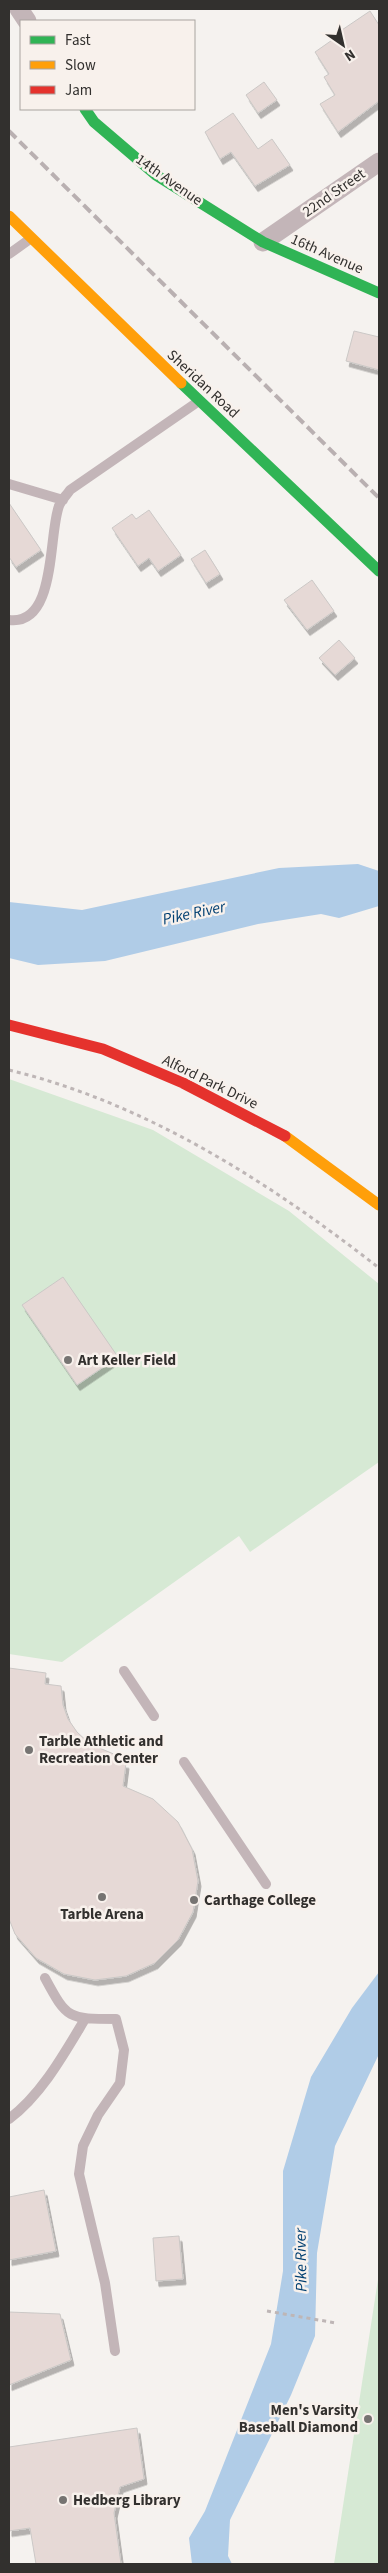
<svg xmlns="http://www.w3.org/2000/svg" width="388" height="2573" viewBox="0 0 388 2573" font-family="'Source Sans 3',sans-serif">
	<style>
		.green { fill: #d6e9d4 }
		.water { fill: #b0cce7 }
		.building { fill: #e6d9d6; stroke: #cbc8c6; filter: url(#shadow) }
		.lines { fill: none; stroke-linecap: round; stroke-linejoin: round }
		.path { stroke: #beb6b6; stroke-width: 3; stroke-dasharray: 4 4; stroke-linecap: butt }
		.lane { stroke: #c3b5b8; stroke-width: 10 }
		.street { stroke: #c3b5b8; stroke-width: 19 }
		.fast { stroke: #30b455; stroke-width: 11 }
		.slow { stroke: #ff9f0a; stroke-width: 11 }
		.jam { stroke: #e5322d; stroke-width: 11 }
		.rail { stroke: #b9b0b1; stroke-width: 4; stroke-dasharray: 10 5; stroke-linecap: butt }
		.poi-dot { fill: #767472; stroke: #f8f1ec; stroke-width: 2 }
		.labels { text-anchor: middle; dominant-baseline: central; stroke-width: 5; stroke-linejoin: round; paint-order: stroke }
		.street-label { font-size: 15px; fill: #32302e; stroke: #f8f1ec }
		.poi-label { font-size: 15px; font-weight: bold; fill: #32302e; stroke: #f8f1ec; text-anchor: start }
		.water-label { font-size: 16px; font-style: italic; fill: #003f71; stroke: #f8f1ec }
	</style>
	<defs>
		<filter id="shadow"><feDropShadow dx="3" dy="5.5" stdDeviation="0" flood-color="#0004"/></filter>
	</defs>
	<rect width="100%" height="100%" fill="#f5f2ef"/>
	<path class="green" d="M9 1079 153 1130 289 1211 379 1284V1462L250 1552 239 1536 62 1662 9 1654Z
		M379 2273V2564H334Z"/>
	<path class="water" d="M358 864 379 871V906L339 918 321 914 258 924 105 961 38 965 9 958V902L82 910 279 868Z
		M379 1972V2054L335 2146 317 2253 315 2336 291 2395 230 2520 228 2556 232 2564H192L189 2538 205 2511 271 2344 283 2271V2171L311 2077 352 2008Z"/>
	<path class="building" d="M370 11 379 25V101L338 132 320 104 335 95 324 77 329 74 315 52 335 38 333 36Z
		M264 82 277 100 258 113 246 95Z
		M233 113 258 149 272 139 290 165 255 186 231 152 220 159 205 132Z
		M354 331 379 337V370L346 361Z
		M9 503 41 550 16 567 9 557Z
		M149 510 181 555 158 571 149 558 138 566 112 528 132 514 136 519Z
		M205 550 220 574 206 583 191 559Z
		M312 580 334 611 307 630 284 600Z
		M339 640 355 658 335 675 319 658Z
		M63 1277 118 1357 77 1385 22 1305Z
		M9 1668 46 1673 45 1684 61 1686 63 1705 68 1719 77 1732 90 1744 116 1755 115 1762 126 1763 123 1786 153 1799 178 1822 192 1849 198 1881 193 1912 178 1940 155 1963 126 1976 95 1980 64 1974 36 1958 15 1934 9 1919Z
		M44 2190 56 2251 9 2260V2197Z
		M179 2236 183 2279 156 2281 153 2238Z
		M9 2312 60 2314 71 2360 9 2385Z
		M137 2428 144 2479 120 2487 114 2513 121 2564H36L30 2528 9 2531V2447Z"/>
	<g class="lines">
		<path class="path" d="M9 1070C146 1103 269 1182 379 1268
			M267 2311 336 2323"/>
		<path class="lane" d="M9 254 30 239
			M9 484 63 500
			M9 620C57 626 48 535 59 506 61 500 67 495 70 490L199 401
			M124 1671 154 1716
			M184 1762 266 1884
			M45 1978C67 2019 68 2019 116 2019L124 2050 120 2083 98 2115 83 2146 79 2174 105 2283 115 2351
			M9 2119C42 2094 64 2054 85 2019"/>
		<path class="street" d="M19 9 27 21
			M263 242 379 162"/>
		<path class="fast" d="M85 109 94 122 156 175 263 242 379 293
			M181 383 379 571"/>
		<path class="slow" d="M9 216 181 383
			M285 1136 379 1205"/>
		<path class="jam" d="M9 1025 103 1049 183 1083 285 1136"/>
		<path class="rail" d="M9 131 379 498"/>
	</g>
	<g class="poi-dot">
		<circle cx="68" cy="1360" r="5"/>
		<circle cx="29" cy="1750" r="5"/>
		<circle cx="102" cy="1897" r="5"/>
		<circle cx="194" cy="1900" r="5"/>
		<circle cx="368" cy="2419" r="5"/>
		<circle cx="63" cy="2500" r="5"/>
	</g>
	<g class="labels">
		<g class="street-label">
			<text transform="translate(169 180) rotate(35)">14th Avenue</text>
			<text transform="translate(334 193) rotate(-35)">22nd Street</text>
			<text transform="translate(327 254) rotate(24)">16th Avenue</text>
			<text transform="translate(203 384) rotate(43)">Sheridan Road</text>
			<text transform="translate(210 1082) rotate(26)">Alford Park Drive</text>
		</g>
		<g class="poi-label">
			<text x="78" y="1360">Art Keller Field</text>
			<text x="39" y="1741">Tarble Athletic and<tspan x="39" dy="17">Recreation Center</tspan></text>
			<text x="204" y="1900">Carthage College</text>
			<text x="102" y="1914" text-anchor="middle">Tarble Arena</text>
			<text x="358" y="2410" text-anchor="end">Men's Varsity<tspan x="358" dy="17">Baseball Diamond</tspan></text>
			<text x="73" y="2500">Hedberg Library</text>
		</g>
		<g class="water-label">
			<text transform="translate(194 913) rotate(-12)">Pike River</text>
			<text transform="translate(301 2260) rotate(-91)">Pike River</text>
		</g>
	</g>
	<rect width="388" height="2573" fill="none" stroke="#32302e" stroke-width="20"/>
	<rect x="20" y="20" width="175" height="90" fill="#f8f1ec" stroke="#a9a4a0"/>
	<rect x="30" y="36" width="25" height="8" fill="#30b455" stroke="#a9a4a0"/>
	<text x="65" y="45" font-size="15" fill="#32302e">Fast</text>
	<rect x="30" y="61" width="25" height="8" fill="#ff9f0a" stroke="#a9a4a0"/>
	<text x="65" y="70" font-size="15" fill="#32302e">Slow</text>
	<rect x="30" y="86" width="25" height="8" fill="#e5322d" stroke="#a9a4a0"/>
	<text x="65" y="95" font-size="15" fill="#32302e">Jam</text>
	<g transform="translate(343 45) rotate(146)" stroke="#f8f1ec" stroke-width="4" paint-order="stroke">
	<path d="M0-4L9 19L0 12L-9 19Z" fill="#32302e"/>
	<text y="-8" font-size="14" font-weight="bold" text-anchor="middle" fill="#32302e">N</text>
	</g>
</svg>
